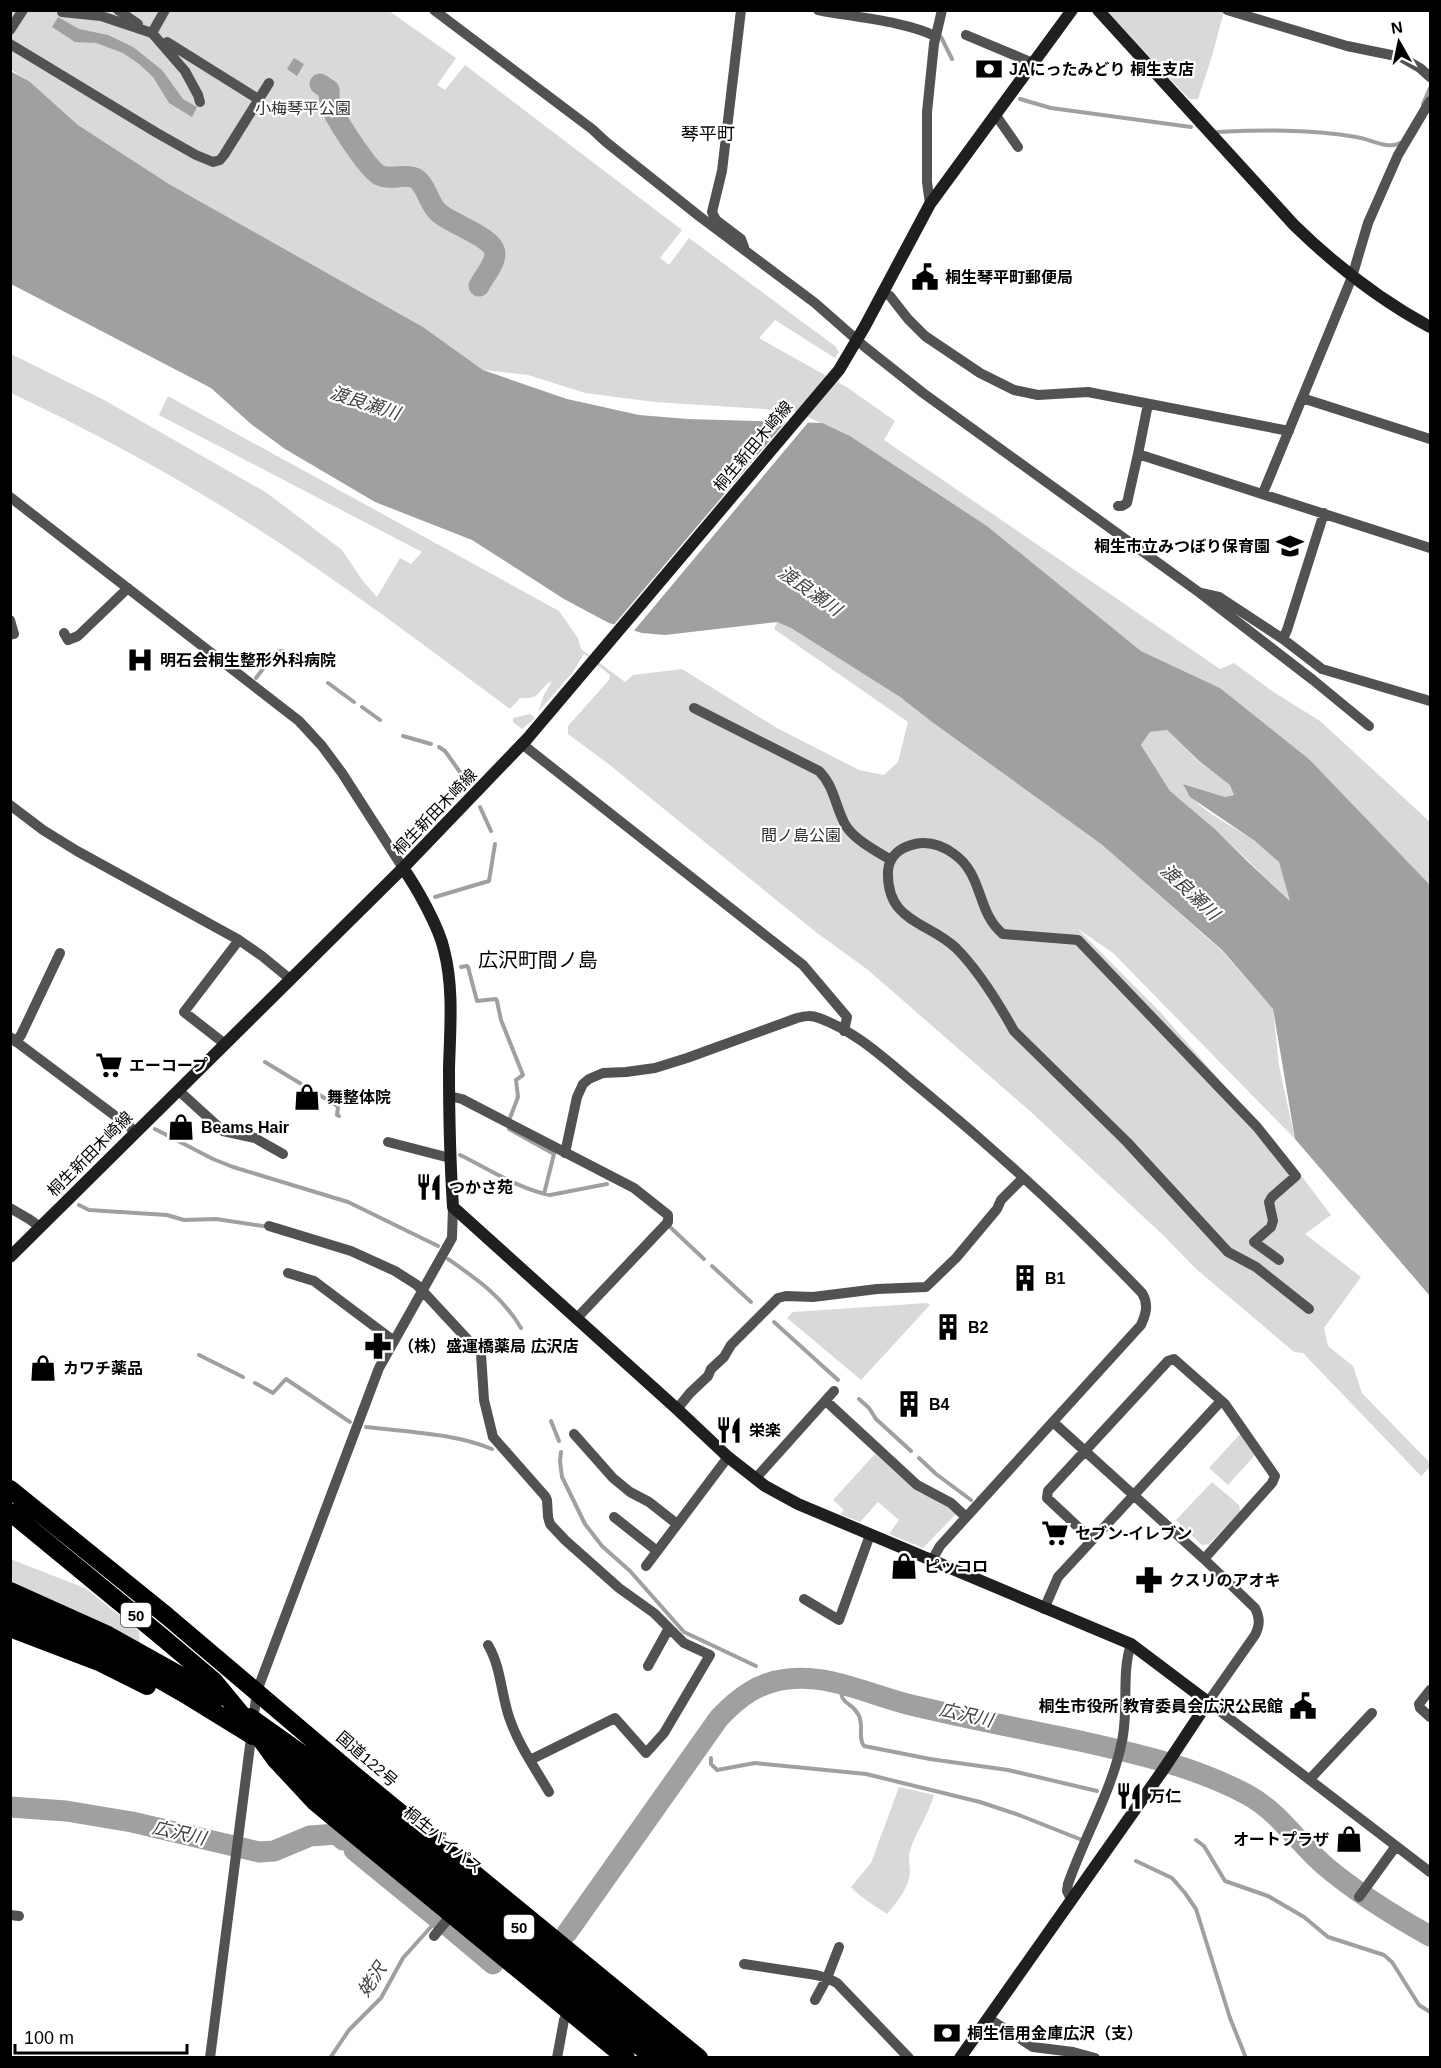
<svg xmlns="http://www.w3.org/2000/svg" width="1441" height="2068" viewBox="0 0 1441 2068" font-family="Helvetica,'Noto Sans JP',sans-serif">
	<style>
		.green { fill: #d9d9d9 }
		.water { fill: #a0a0a0; fill-rule: evenodd }
		.pier { fill: #fff }
		.lines { fill: none; stroke-linecap: round; stroke-linejoin: round }
		.stream { stroke: #a0a0a0; stroke-width: 4 }
		.river { stroke: #a0a0a0; stroke-width: 21 }
		.street { stroke: #525252; stroke-width: 10 }
		.secondary { stroke: #1f1f1f; stroke-width: 12 }
		.highway { stroke: #000; stroke-width: 18 }
		.labels { text-anchor: middle; dominant-baseline: central; stroke-width: 4.5; stroke-linejoin: round; paint-order: stroke }
		.shield { fill: #fff; stroke: #4c4c4c; stroke-width: 1.5 }
		.shield-label { font-size: 15px; font-weight: bold; fill: #000 }
		.poi-label { font-size: 16px; font-weight: bold; fill: #000; stroke: #fff; text-anchor: start }
		.park-label { font-size: 16px; fill: #303030; stroke: #fff }
		.street-label { font-size: 16px; fill: #000; stroke: #fff }
		.neighbourhood-label { font-size: 18px; fill: #000; stroke: #fff }
		.water-label { font-size: 18px; font-style: italic; fill: #414141; stroke: #fff }
		.quarter-label { font-size: 20px; fill: #000; stroke: #fff }
	</style>
	<rect width="100%" height="100%" fill="#fff"/>
	<path class="green" d="M11 11H389L456 58 437 85 445 90 465 65 682 230 660 258 669 265 689 238 835 346 839 352 835 358 775 320 759 338 848 388 895 421 884 440 1220 669 1234 663 1272 691 1320 721 1430 822V885L1309 759 1220 688 1141 651 987 526 850 436 794 411 655 402 585 393 528 375 483 370 423 327 169 184 78 125 29 81 11 70Z
		M1107 11H1224L1212 56 1198 99H1189Z
		M11 354 104 400 267 493 342 550 363 581 377 597 400 558 411 564 422 552 159 415 168 396 559 611 578 638 581 649 625 682 633 675 682 669 777 728 859 770 884 775 898 762 908 722 774 629 777 622 791 628 900 697 932 722 1101 844 1221 950 1273 1009 1279 1066 1295 1139 1113 953 1078 929 1161 1013 1287 1157 1331 1215 1305 1234 1361 1277 1324 1328 1328 1346 1353 1366 1362 1393 1430 1463V1467L1421 1476 1303 1353 1294 1352 1195 1268 1164 1236 1031 1112 868 970 817 933 611 766 568 734V726L609 680 610 675 584 654 572 673 538 712 544 695 552 681C536 690 542 700 520 698L510 709C416 639 323 569 223 507 155 465 83 427 11 393Z
		M530 714 534 717V719L522 729 513 722V718Z
		M1167 730 1198 761 1231 785 1234 795 1225 797 1184 784C1194 815 1257 833 1278 861 1284 869 1288 891 1291 902L1216 830 1170 791 1141 745 1150 732Z
		M927 1303 930 1305 861 1380 787 1318 793 1312Z
		M1240 1434 1255 1455 1228 1485 1209 1468Z
		M875 1454 918 1492 943 1503 956 1514 923 1548 889 1534 899 1520 878 1502 860 1522 840 1514 844 1510 833 1500Z
		M1212 1482 1239 1505 1240 1512 1209 1544 1202 1545 1176 1520Z
		M10 1559 85 1588 139 1631 140 1645 11 1586Z
		M899 1787 934 1795C928 1816 915 1833 910 1851 907 1860 912 1871 909 1878 906 1891 895 1905 887 1914 873 1904 863 1900 851 1887L871 1863Z"/>
	<path class="water" d="M58 17 79 29 108 35 133 47 162 70 183 99 197 107 192 117 169 103 153 77 139 64 123 53 96 43 75 42 52 27Z
		M294 58 304 64 297 76 287 69Z
		M10 71 29 81 78 125 169 184 423 327 483 370 567 399 639 415 688 419 822 423 850 436 987 526 1141 651 1220 688 1309 759 1430 885V1296L1295 1139 1273 1009 1222 950 1101 844 932 722 900 697 791 628 777 622 665 635 642 633 609 623 564 599 472 540 375 502 285 449 251 424 211 388 11 284ZM1167 730 1199 761 1230 785 1234 795 1225 797 1183 784 1190 797 1255 841 1279 862 1290 901 1247 861 1216 830 1170 791 1141 745 1150 732Z"/>
	<path class="pier" d="M788 419H811L632 633 612 627Z"/>
	<g class="lines">
		<path class="stream" d="M941 37 952 59
			M1020 99 1051 108 1191 127
			M1423 104 1430 88
			M1218 132C1264 130 1310 129 1356 137 1370 139 1388 150 1400 143
			M256 678 276 652 283 651 286 654
			M328 683 354 702
			M362 707 380 720
			M403 736 431 744
			M439 747 445 751 467 782
			M480 807 491 831
			M435 897 489 881 495 844
			M461 967 467 966 468 967 477 1001 496 999 497 1001 501 1020 523 1075 516 1080 518 1097 510 1118
			M265 1062 336 1105 338 1107 337 1115 339 1116
			M155 1129 213 1159 233 1167 348 1202 438 1246
			M509 1129 554 1154 544 1194
			M460 1155C489 1169 519 1189 550 1195L607 1184
			M79 1205 89 1210 167 1215 184 1220 216 1219 263 1226
			M670 1227 704 1259
			M448 1259C478 1280 502 1296 521 1328
			M712 1266 751 1302
			M774 1322 838 1380
			M199 1355 243 1377
			M255 1383 273 1393 286 1379 350 1422
			M859 1399 869 1408 876 1419 911 1451
			M551 1421 559 1441
			M366 1427C407 1432 453 1433 492 1449
			M561 1452 560 1461 562 1477 585 1524 602 1546 630 1571 684 1632 756 1666
			M919 1458 936 1474 971 1500
			M841 1684C839 1706 850 1700 858 1714 865 1725 857 1737 864 1746L930 1759 1008 1770 1097 1791
			M711 1758V1764L717 1770 755 1763 866 1774 980 1802 1019 1815 1082 1840
			M1196 1840 1204 1846 1225 1881 1268 1896 1304 1917 1328 1937 1384 1955 1392 1962 1419 2005 1430 2012
			M1136 1861 1172 1878 1185 1893 1196 1909 1230 2018 1246 2058
			M330 2058 349 2030 381 1998 403 1958 438 1919"/>
		<path class="river" d="M320 84 329 90C329 94 329 100 330 104 334 117 367 168 379 175 392 181 404 173 415 178 427 185 428 203 438 212 450 224 495 237 495 254 495 264 483 278 479 286
			M10 1807 66 1811 132 1822 259 1852 274 1851 310 1836 337 1834 343 1840
			M354 1850 441 1921
			M449 1927 493 1964
			M567 1933 719 1718C738 1698 758 1682 788 1679 829 1674 868 1694 907 1704 964 1718 1023 1729 1080 1741 1138 1754 1196 1767 1248 1795 1280 1813 1298 1843 1325 1866 1357 1893 1394 1916 1430 1936"/>
		<path class="street" d="M118 10 138 24
			M434 10 592 129 606 142 699 216 815 303 865 347 923 393 1200 593 1313 680 1369 726
			M741 10 722 171 712 212 716 220 741 239 744 247
			M818 10C852 17 905 21 935 36
			M1227 10 1347 46 1401 57 1420 68 1430 77
			M62 12 101 16 152 33 185 71 198 95 200 102
			M10 30 23 10
			M152 33 165 10
			M966 35 1033 63
			M167 42 258 99
			M10 44 157 133 196 155 213 162 220 160 224 155 269 83
			M995 114 1018 147
			M930 204 927 182V112L934 44 942 10
			M883 292 890 296 908 319 925 336 980 373 1014 390 1038 395 1088 392 1289 431
			M1302 398 1430 439
			M1148 404 1138 454 1430 548
			M1263 493 1352 277 1368 223 1398 155 1430 101
			M10 497 299 721 322 746 342 773 403 868
			M1118 506H1122L1127 503 1138 454
			M1201 593 1219 597 1283 639 1322 669 1430 701
			M10 620 14 634 10 635
			M64 633 68 640 78 636 128 588
			M1283 639 1287 630 1324 513
			M694 708 819 771C835 787 835 807 846 826 855 840 876 851 891 860
			M522 744 803 965 847 1017 844 1031
			M10 805 43 830 77 851 239 940 262 956 290 979
			M10 1037 130 1127 135 1133
			M16 1042 21 1035 60 953
			M225 1044 184 1012 239 940
			M178 1090 223 1131 255 1138 283 1154
			M449 1096 462 1099 634 1188 668 1215V1222L576 1319
			M388 1142 450 1158
			M565 1153 577 1097 583 1084 589 1079 603 1073 626 1072 655 1068 687 1058 797 1018C805 1016 811 1015 819 1018 858 1032 889 1063 920 1088 998 1152 1073 1221 1142 1293 1149 1304 1146 1314 1141 1325L940 1546 932 1560
			M10 1208 29 1219 40 1227
			M269 1226 351 1251 395 1271 417 1285 481 1354 484 1400 493 1437 545 1496 547 1500 548 1517 550 1524 565 1540 619 1588 654 1613 684 1643 710 1655 664 1733 646 1753 615 1718 530 1760
			M1279 1260 1254 1242 1271 1227 1273 1221 1269 1202 1272 1197 1296 1176 1257 1127 1078 940 1003 934C976 912 984 875 954 854 943 846 929 841 915 844 902 847 889 855 888 871 886 922 927 921 956 948 978 970 999 1004 1014 1031L1127 1142 1228 1252 1256 1267 1309 1309
			M288 1273 314 1281 394 1341
			M826 1401 917 1485 951 1503 966 1517
			M677 1409 690 1393 708 1376 711 1369 724 1357 731 1345 778 1298 786 1296 813 1297 877 1289 926 1287 956 1258 997 1209 1001 1200 1023 1178
			M1053 1422 1204 1559 1255 1608C1260 1618 1260 1625 1255 1635L1208 1702 1430 1872
			M574 1434 613 1478 630 1492 649 1502 677 1524
			M755 1479 834 1391
			M614 1517 657 1551
			M1092 1540 1047 1498 1048 1491 1168 1361 1174 1359 1225 1404 1275 1476 1272 1483 1204 1559
			M646 1566 728 1457
			M804 1599 839 1620 870 1535
			M1044 1609 1058 1577 1221 1401
			M488 1645C501 1667 501 1693 509 1717 518 1744 535 1768 549 1792
			M648 1666 669 1628
			M1430 1690 1419 1704 1420 1708 1430 1717
			M1310 1779 1372 1713
			M1359 1897 1396 1846
			M1071 1899 1067 1891 1068 1884C1085 1835 1112 1791 1122 1741 1129 1709 1121 1674 1131 1644
			M10 1915 19 1916
			M434 1936 452 1914
			M744 1964 816 1975 827 1978 837 1983 909 2058
			M815 2000 827 1978 839 1947
			M988 2018 1033 2047 1073 2052 1095 2058
			M210 2058 257 1691 379 1368 452 1238 453 1207
			M557 2058 564 2020 569 2011"/>
		<path class="secondary" d="M1098 10 1294 225C1335 265 1380 300 1430 327
			M403 868C417 888 439 927 444 950 454 988 450 1030 449 1069 449 1115 450 1161 453 1207L677 1409 728 1457 765 1486 798 1504 1131 1644 1208 1702 1163 1770 960 2058
			M10 1257 403 868 527 739 839 370 865 326 930 204 1072 10"/>
		<path class="highway" d="M10 1489 167 1616 358 1778 699 2058
			M10 1512 162 1637 214 1681 252 1727 275 1759 315 1802 626 2058
			M10 1591 108 1635 219 1697
			M10 1609 132 1664 188 1696 253 1736
			M10 1628 99 1662 147 1686
			M250 1717 312 1761 360 1798 678 2058
			M280 1755 352 1810 654 2058"/>
	</g>
	<defs>
		<symbol id="bank-bare" viewBox="-9 -9 18 18"><path d="M-6-4H6V4H-6ZM0-2.3a2.3 2.3 0 1 0 0 4.6a2.3 2.3 0 1 0 0-4.6Z" fill="#000" stroke="#fff" stroke-width="2.5" paint-order="stroke"/></symbol>
		<symbol id="civic-bare" viewBox="-9 -9 18 18"><path d="M-.6-6.5H3V-4.5H.6V-3L4-1V1h2V6H-6V1h2V-1L-.6-3ZM-1.2 2.5V6h2.4V2.5Z" fill="#000" stroke="#fff" stroke-width="2.5" paint-order="stroke"/></symbol>
		<symbol id="school-bare" viewBox="-9 -9 18 18"><path d="M0-5L7-2L0 1L-7-2ZM-4 1L0 2.5L4 1V4Q0 6-4 4Z" fill="#000" stroke="#fff" stroke-width="2.5" paint-order="stroke"/></symbol>
		<symbol id="hospital-bare" viewBox="-9 -9 18 18"><path d="M-5-5h3v3.5h4V-5h3V5h-3V1.5h-4V5h-3Z" fill="#000" stroke="#fff" stroke-width="2.5" paint-order="stroke"/></symbol>
		<symbol id="supermarket-bare" viewBox="-9 -9 18 18"><path d="M-6-5.5h2.5l.6 2H6L4.5 2H-2.5L-4.4-4H-6ZM-1.5 3.2a1.3 1.3 0 1 0 .1 0ZM3 3.2a1.3 1.3 0 1 0 .1 0Z" fill="#000" stroke="#fff" stroke-width="2.5" paint-order="stroke"/></symbol>
		<symbol id="shop-bare" viewBox="-9 -9 18 18"><path d="M-5-2.5h2.3a2.7 3.5 0 0 1 5.4 0H5L5.5 6h-11ZM-1.5-2.5h3a1.5 2.3 0 0 0-3 0Z" fill="#000" stroke="#fff" stroke-width="2.5" paint-order="stroke"/></symbol>
		<symbol id="restaurant-bare" viewBox="-9 -9 18 18"><path d="M-5-6h1v4h1v-4h1v4h1v-4h1v5L-1.5 .5V6h-2V.5L-5-1ZM5-6V6H3V1.5H1.5Q1.5-4 5-6Z" fill="#000" stroke="#fff" stroke-width="2.5" paint-order="stroke"/></symbol>
		<symbol id="building-bare" viewBox="-9 -9 18 18"><path d="M-4-6H4V6H1V3H-1V6H-4ZM-2.5-4.3h1.7v1.8h-1.7ZM.8-4.3h1.7v1.8H.8ZM-2.5-1h1.7V.8h-1.7ZM.8-1h1.7V.8H.8Z" fill="#000" stroke="#fff" stroke-width="2.5" paint-order="stroke"/></symbol>
		<symbol id="pharmacy-bare" viewBox="-9 -9 18 18"><path d="M-2-6h4v4h4v4h-4v4h-4v-4h-4v-4h4Z" fill="#000" stroke="#fff" stroke-width="2.5" paint-order="stroke"/></symbol>
	</defs>
	<g fill-rule="evenodd">
		<use href="#bank-bare" x="970" y="50" width="38" height="38"/>
		<use href="#civic-bare" x="906" y="258" width="38" height="38"/>
		<use href="#school-bare" x="1271" y="527" width="38" height="38"/>
		<use href="#hospital-bare" x="121" y="641" width="38" height="38"/>
		<use href="#supermarket-bare" x="90" y="1046" width="38" height="38"/>
		<use href="#shop-bare" x="288" y="1078" width="38" height="38"/>
		<use href="#shop-bare" x="162" y="1108" width="38" height="38"/>
		<use href="#restaurant-bare" x="410" y="1168" width="38" height="38"/>
		<use href="#building-bare" x="1006" y="1259" width="38" height="38"/>
		<use href="#building-bare" x="929" y="1308" width="38" height="38"/>
		<use href="#pharmacy-bare" x="359" y="1327" width="38" height="38"/>
		<use href="#shop-bare" x="24" y="1349" width="38" height="38"/>
		<use href="#building-bare" x="890" y="1385" width="38" height="38"/>
		<use href="#restaurant-bare" x="710" y="1411" width="38" height="38"/>
		<use href="#supermarket-bare" x="1036" y="1514" width="38" height="38"/>
		<use href="#shop-bare" x="885" y="1547" width="38" height="38"/>
		<use href="#pharmacy-bare" x="1130" y="1561" width="38" height="38"/>
		<use href="#civic-bare" x="1284" y="1687" width="38" height="38"/>
		<use href="#restaurant-bare" x="1110" y="1777" width="38" height="38"/>
		<use href="#shop-bare" x="1330" y="1820" width="38" height="38"/>
		<use href="#bank-bare" x="928" y="2014" width="38" height="38"/>
	</g>
	<g class="labels">
		<g class="shield">
			<rect x="121" y="1603" width="30" height="24" rx="4.5"/>
			<rect x="504" y="1915" width="30" height="24" rx="4.5"/>
		</g>
		<g class="shield-label">
			<text x="136" y="1615">50</text>
			<text x="519" y="1927">50</text>
		</g>
		<g class="poi-label">
			<text x="1009" y="69">JAにったみどり 桐生支店</text>
			<text x="945" y="277">桐生琴平町郵便局</text>
			<text x="1270" y="546" text-anchor="end">桐生市立みつぼり保育園</text>
			<text x="160" y="660">明石会桐生整形外科病院</text>
			<text x="129" y="1065">エーコープ</text>
			<text x="327" y="1097">舞整体院</text>
			<text x="201" y="1127">Beams Hair</text>
			<text x="449" y="1187">つかさ苑</text>
			<text x="1045" y="1278">B1</text>
			<text x="968" y="1327">B2</text>
			<text x="398" y="1346">（株）盛運橋薬局 広沢店</text>
			<text x="63" y="1368">カワチ薬品</text>
			<text x="929" y="1404">B4</text>
			<text x="749" y="1430">栄楽</text>
			<text x="1075" y="1533">セブン-イレブン</text>
			<text x="924" y="1566">ピッコロ</text>
			<text x="1169" y="1580">クスリのアオキ</text>
			<text x="1283" y="1706" text-anchor="end">桐生市役所 教育委員会広沢公民館</text>
			<text x="1149" y="1796">万仁</text>
			<text x="1329" y="1839" text-anchor="end">オートプラザ</text>
			<text x="967" y="2033">桐生信用金庫広沢（支）</text>
		</g>
		<g class="park-label">
			<text x="303" y="108">小梅琴平公園</text>
			<text x="801" y="835">間ノ島公園</text>
		</g>
		<g class="street-label">
			<text transform="translate(753 446) rotate(-50)">桐生新田木崎線</text>
			<text transform="translate(435 812) rotate(-46)">桐生新田木崎線</text>
			<text transform="translate(90 1154) rotate(-45)">桐生新田木崎線</text>
			<text transform="translate(367 1759) rotate(41)">国道122号</text>
			<text transform="translate(443 1840) rotate(39)">桐生バイパス</text>
		</g>
		<g class="neighbourhood-label">
			<text x="708" y="134">琴平町</text>
		</g>
		<g class="water-label">
			<text transform="translate(365 403) rotate(18)">渡良瀬川</text>
			<text transform="translate(810 591) rotate(35)">渡良瀬川</text>
			<text transform="translate(1190 892) rotate(43)">渡良瀬川</text>
			<text transform="translate(966 1715) rotate(13)">広沢川</text>
			<text transform="translate(179 1833) rotate(13)">広沢川</text>
			<text transform="translate(372 1980) rotate(-56)">姥沢</text>
		</g>
		<g class="quarter-label">
			<text x="538" y="960">広沢町間ノ島</text>
		</g>
	</g>
	<rect width="1441" height="2068" fill="none" stroke="#000000" stroke-width="24"/>
	<g transform="translate(1399 42) rotate(351)" stroke="#ffffff" stroke-width="4.5" paint-order="stroke">
	<path d="M0-4.5L10 22L0 15L-10 22Z" fill="#000000"/>
	<text y="-9" font-size="16" font-weight="bold" text-anchor="middle" fill="#000000">N</text>
	</g>
	<path d="M15 2044v9h172v-9" fill="none" stroke="#000000" stroke-width="3"/>
	<text x="24" y="2044" font-size="18" fill="#000000" stroke="#ffffff" stroke-width="4.5" paint-order="stroke">100 m</text>
</svg>
